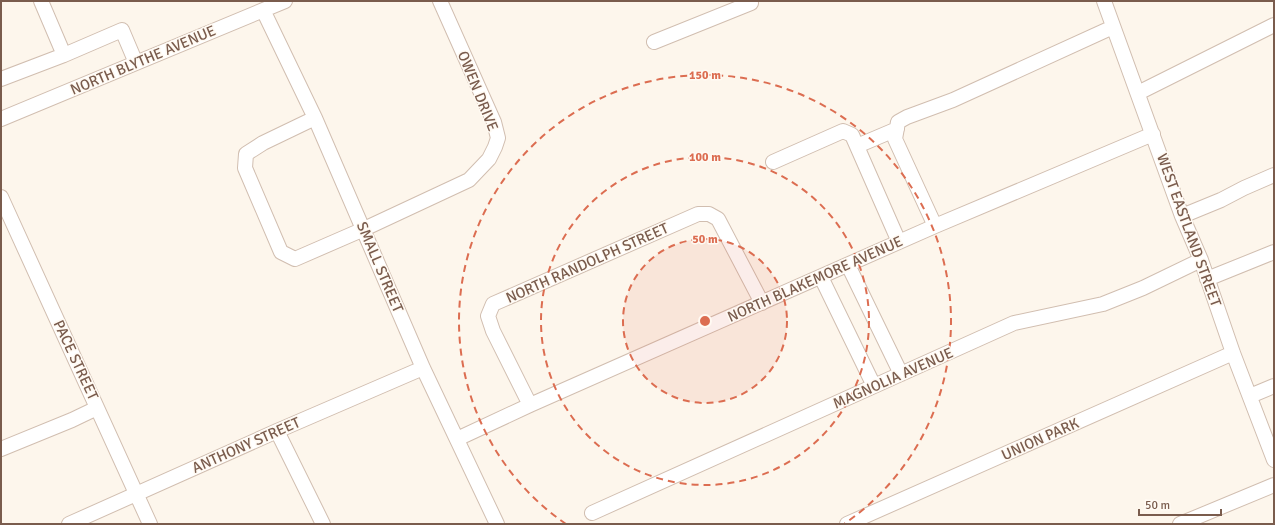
<svg xmlns="http://www.w3.org/2000/svg" width="1275" height="525" viewBox="0 0 1275 525" font-family="Signika,sans-serif">
	<style>
		.lines { fill: none; stroke-linecap: round; stroke-linejoin: round }
		.minor-casing { stroke: #d1beb0; stroke-width: 16 }
		.minor { stroke: #fff; stroke-width: 14 }
		.ring { fill: none; stroke: #dc6d51; stroke-width: 2; stroke-dasharray: 7 5 }
		.labels { text-anchor: middle; dominant-baseline: central; stroke-width: 3; stroke-linejoin: round; paint-order: stroke }
		.street-label { font-size: 15px; fill: #7a5c4d; stroke: #fffaf3 }
		.centre { fill: #dc6d51; stroke: #fffaf3; stroke-width: 2 }
		.ring-label { font-size: 12px; text-anchor: middle; font-weight: bold; fill: #dc6d51; stroke: #fffaf3; stroke-width: 3; stroke-linejoin: round; paint-order: stroke }
	</style>
	<rect width="100%" height="100%" fill="#fdf6ec"/>
	<g class="lines">
		<defs>
			<path id="minor" d="M1104 1 1182 216 1201 260 1233 353 1274 460
				M263 10 315 118 423 368 497 524
				M654 42 751 3 750 1
				M64 55 122 30 136 63
				M1 79 64 55 41 1
				M1138 93 1274 25
				M315 118 263 143 246 154 245 168 281 252 295 259 364 229 469 180 489 159 495 147 498 138 494 122 440 1
				M1 119 285 1
				M857 146 897 129
				M773 162 843 131 852 135 899 242
				M1 197 150 524
				M1182 216 1221 200 1244 188 1274 175
				M935 226 895 139 898 122 907 117 953 100 1113 27
				M848 265 901 374
				M821 277 874 386
				M1207 279 1274 252
				M1250 396 1274 386
				M530 405 493 331 488 316 493 304 698 214H709L718 219 762 303
				M277 431 323 524
				M457 439 530 405 935 226 1153 134
				M1 449 72 420 97 408
				M592 513 1014 323 1103 304 1143 288 1201 260
				M69 524 277 431 423 368
				M847 524 1233 353
				M1180 524 1274 485"/>
		</defs>
		<use href="#minor" class="minor-casing"/>
		<use href="#minor" class="minor"/>
	</g>
	<circle cx="705" cy="321" r="82" fill="#dc6d51" fill-opacity=".12"/>
	<g class="ring">
		<circle cx="705" cy="321" r="82"/>
		<circle cx="705" cy="321" r="164"/>
		<path d="M566 524A246 246 0 1 1 844 524"/>
	</g>
	<g class="labels">
		<g class="street-label">
			<text transform="translate(143 60) rotate(-23)">NORTH BLYTHE AVENUE</text>
			<text transform="translate(478 91) rotate(68)">OWEN DRIVE</text>
			<text transform="translate(1189 230) rotate(70)">WEST EASTLAND STREET</text>
			<text transform="translate(587 263) rotate(-24)">NORTH RANDOLPH STREET</text>
			<text transform="translate(380 267) rotate(67)">SMALL STREET</text>
			<text transform="translate(815 279) rotate(-24)">NORTH BLAKEMORE AVENUE</text>
			<text transform="translate(76 360) rotate(65)">PACE STREET</text>
			<text transform="translate(893 378) rotate(-24)">MAGNOLIA AVENUE</text>
			<text transform="translate(1040 439) rotate(-24)">UNION PARK</text>
			<text transform="translate(246 445) rotate(-24)">ANTHONY STREET</text>
		</g>
	</g>
	<circle cx="705" cy="321" r="6" class="centre"/>
	<g class="ring-label">
		<text x="705" y="79">150 m</text>
		<text x="705" y="161">100 m</text>
		<text x="705" y="243">50 m</text>
	</g>
	<rect width="1275" height="525" fill="none" stroke="#7a5c4d" stroke-width="4"/>
	<path d="M1139 509v6h82v-6" fill="none" stroke="#7a5c4d" stroke-width="2"/>
	<text x="1145" y="509" font-size="12" fill="#7a5c4d" stroke="#fffaf3" stroke-width="3" paint-order="stroke">50 m</text>
</svg>
